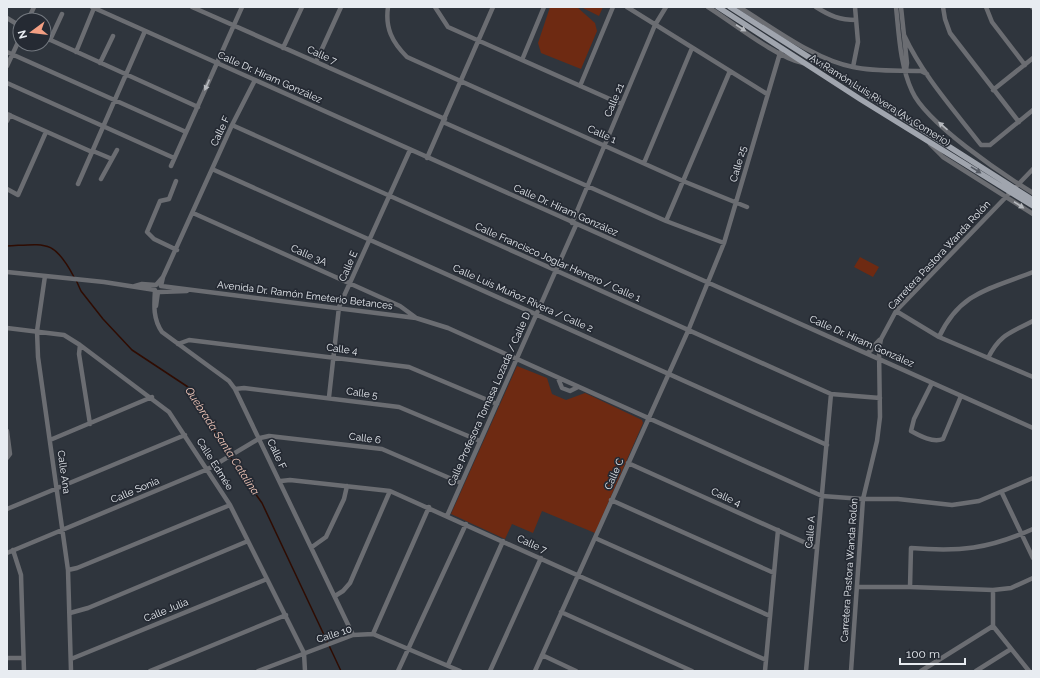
<svg xmlns="http://www.w3.org/2000/svg" width="1040" height="678" viewBox="0 0 1040 678" font-family="Raleway,sans-serif">
	<style>
		.green { fill: #6e2a12 }
		.lines { fill: none; stroke-linecap: round; stroke-linejoin: round }
		.stream { stroke: #2f0c02; stroke-width: 1.5 }
		.minor { stroke: #6b6d72; stroke-width: 4.5 }
		.major { stroke: #a0a5ae; stroke-width: 5.5 }
		.oneway { fill: #b6b9be }
		.oneway2 { fill: #565b64 }
		.labels { text-anchor: middle; dominant-baseline: central; stroke-width: 3.5; stroke-linejoin: round; paint-order: stroke }
		.street-label { font-size: 10px; fill: #e8ecf1; stroke: #252a33 }
		.water-label { font-size: 11px; font-style: italic; fill: #f5cabb; stroke: #252a33 }
	</style>
	<rect width="100%" height="100%" fill="#2f353d"/>
	<path class="green" d="M550 7H577L595 23 597 31 581 69 541 53 538 43Z
		M581 7H603L599 16Z
		M860 257 879 267 873 277 854 267Z
		M517 366 547 378 552 394 566 400 585 393 642 420 643 423 595 533 542 511 533 533 512 524 505 539 451 514Z"/>
	<g class="lines">
		<path class="stream" d="M7 246C46 244 54 239 74 277
			M76 280 81 291 103 319 132 350 188 387 235 465 262 503 341 671"/>
		<path class="minor" d="M92 7 1033 428
			M192 7 445 119
			M388 7C385 28 392 42 407 57L683 181 747 207
			M435 7 448 27 621 104
			M627 7 767 94
			M708 7C732 22 777 58 803 63
			M739 7C772 27 815 60 853 67 875 72 899 70 921 71L927 74
			M816 7C830 16 840 20 856 20
			M896 7C899 35 900 65 912 91 926 123 1002 174 1033 193
			M901 7 907 63 906 70
			M943 7 945 19 950 33 1019 122
			M986 7 992 22 1025 65
			M1032 7 1033 8
			M7 18 20 26
			M28 20 34 7
			M904 35C923 76 954 110 981 145H990L1033 110
			M44 37 198 107
			M50 40 62 14
			M283 48 302 7
			M7 52 186 132
			M76 52 94 8
			M522 60 544 7
			M316 62 341 7
			M100 63 113 36
			M7 66 20 38
			M853 67 858 42 855 7
			M7 83 174 158
			M580 86 613 7
			M993 90 1033 58
			M7 114 92 152
			M7 121 10 115
			M443 122 666 221 724 243
			M232 125 831 394 880 398
			M930 144 943 157 1033 214
			M93 151 112 159
			M427 158 493 7
			M644 163 692 48
			M171 166 242 7
			M212 169 827 445
			M101 179 117 150
			M176 181 169 199 160 201 147 232 154 239 177 250
			M78 184 145 31
			M7 189 18 195 46 132
			M193 213 400 306 415 317
			M666 221 730 71
			M572 223 655 25 666 7
			M7 272 104 282 155 290C154 306 153 319 162 332L229 381 235 389 353 635
			M45 276 37 331 38 357 68 570 71 671
			M163 277 161 286 416 318 448 328 822 496 863 499H898L952 505 979 501 1033 478
			M135 286 142 284 156 285 163 277 232 125 255 80
			M160 292 187 291
			M156 306 158 292
			M896 311 939 337 1033 377
			M7 328 64 335 80 345 169 412 230 505 304 653 305 671
			M939 337C960 292 990 289 1033 272
			M178 344 189 340 409 367 497 404
			M80 345 79 354 90 424
			M867 353C874 350 875 342 881 339
			M988 358C1000 334 1010 333 1033 321
			M558 378 562 388 570 391 578 387
			M932 383 914 419 911 431C920 436 933 443 943 439L961 396
			M235 389 244 388 399 407 480 441
			M329 397 339 307 410 150
			M7 431 10 454 7 458
			M50 440 152 397
			M628 463 817 548
			M281 481 290 480 390 491 766 660
			M1002 493 1033 558
			M611 500 774 573
			M7 509 185 435
			M447 516 576 225
			M595 538 770 616
			M312 547 326 537 344 499 347 486
			M13 550 21 575 24 671
			M7 553 208 469 260 438 269 436 382 449 461 483
			M68 570 77 568 230 505
			M857 587H910L993 590 1011 588 1033 578
			M910 587 911 548C960 552 988 549 1033 529
			M993 590V626
			M335 596 343 591 350 583 390 491
			M561 612 692 671
			M70 613 88 608 248 541
			M993 626 1029 671
			M373 634 429 507
			M542 655 576 671
			M7 658H23
			M71 659 267 579
			M448 665 503 541
			M150 671 286 615
			M258 671 353 635 373 634 460 671
			M398 671 466 524
			M490 671 541 558
			M535 671 688 331 724 243 780 53 783 49
			M765 671 778 530
			M806 671 831 394
			M851 671 863 499 877 441 880 417 879 349 881 339 896 311 1033 169
			M921 671 993 626
			M976 671 1011 649"/>
		<path class="major" d="M718 7 860 99 1033 206
			M730 7 1033 200"/>
	</g>
	<defs><path id="oneway-solid" d="M-6-.8H1V-3.2L6.5 0L1 3.2V.8H-6Z"/></defs>
	<g class="oneway">
		<use href="#oneway-solid" transform="translate(741 28) rotate(33)"/>
		<use href="#oneway-solid" transform="translate(207 85) rotate(114)"/>
		<use href="#oneway-solid" transform="translate(943 126) rotate(-139)"/>
		<use href="#oneway-solid" transform="translate(1019 205) rotate(33)"/>
	</g>
	<use class="oneway2" href="#oneway-solid" transform="translate(976 170) rotate(32)"/>
	<g class="labels">
		<g class="street-label">
			<text transform="translate(322 55) rotate(24)">Calle 7</text>
			<text transform="translate(270 77) rotate(24)">Calle Dr. Hiram González</text>
			<text transform="translate(614 100) rotate(-67)">Calle 21</text>
			<text transform="translate(880 100) rotate(32)">Av. Ramón Luis Rivera (Av. Comerío)</text>
			<text transform="translate(220 131) rotate(-65)">Calle F</text>
			<text transform="translate(602 134) rotate(24)">Calle 1</text>
			<text transform="translate(738 164) rotate(-74)">Calle 25</text>
			<text transform="translate(566 210) rotate(24)">Calle Dr. Hiram González</text>
			<text transform="translate(309 255) rotate(24)">Calle 3A</text>
			<text transform="translate(939 255) rotate(-47)">Carretera Pastora Wanda Rolón</text>
			<text transform="translate(558 262) rotate(24)">Calle Francisco Joglar Herrero / Calle 1</text>
			<text transform="translate(348 266) rotate(-66)">Calle E</text>
			<text transform="translate(305 295) rotate(7)">Avenida Dr. Ramón Emeterio Betances</text>
			<text transform="translate(523 298) rotate(24)">Calle Luis Muñoz Rivera / Calle 2</text>
			<text transform="translate(862 341) rotate(24)">Calle Dr. Hiram González</text>
			<text transform="translate(342 349) rotate(7)">Calle 4</text>
			<text transform="translate(362 393) rotate(8)">Calle 5</text>
			<text transform="translate(489 399) rotate(-66)">Calle Profesora Tomasa Lozada / Calle D</text>
			<text transform="translate(365 438) rotate(7)">Calle 6</text>
			<text transform="translate(277 454) rotate(65)">Calle F</text>
			<text transform="translate(215 464) rotate(58)">Calle Edmée</text>
			<text transform="translate(64 472) rotate(82)">Calle Ana</text>
			<text transform="translate(614 474) rotate(-66)">Calle C</text>
			<text transform="translate(135 490) rotate(-23)">Calle Sonia</text>
			<text transform="translate(726 497) rotate(24)">Calle 4</text>
			<text transform="translate(810 532) rotate(-85)">Calle A</text>
			<text transform="translate(532 544) rotate(24)">Calle 7</text>
			<text transform="translate(849 570) rotate(-86)">Carretera Pastora Wanda Rolón</text>
			<text transform="translate(166 610) rotate(-22)">Calle Julia</text>
			<text transform="translate(334 634) rotate(-18)">Calle 10</text>
		</g>
		<g class="water-label">
			<text transform="translate(222 441) rotate(57)">Quebrada Santa Catalina</text>
		</g>
	</g>
	<rect width="1040" height="678" fill="none" stroke="#e8ecf1" stroke-width="16"/>
	<g transform="translate(32 32) rotate(255)"><circle r="19" fill="#252a33" stroke="#73787f"/>
	<path d="M0-3L7 15L0 10L-7 15Z" fill="#f39f83"/>
	<text y="-6" font-size="11" font-weight="bold" text-anchor="middle" fill="#e8ecf1">N</text>
	</g>
	<path d="M900 658v6h65v-6" fill="none" stroke="#e8ecf1" stroke-width="2"/>
	<text x="906" y="658" font-size="12" fill="#e8ecf1" stroke="#252a33" stroke-width="3" paint-order="stroke">100 m</text>
</svg>
